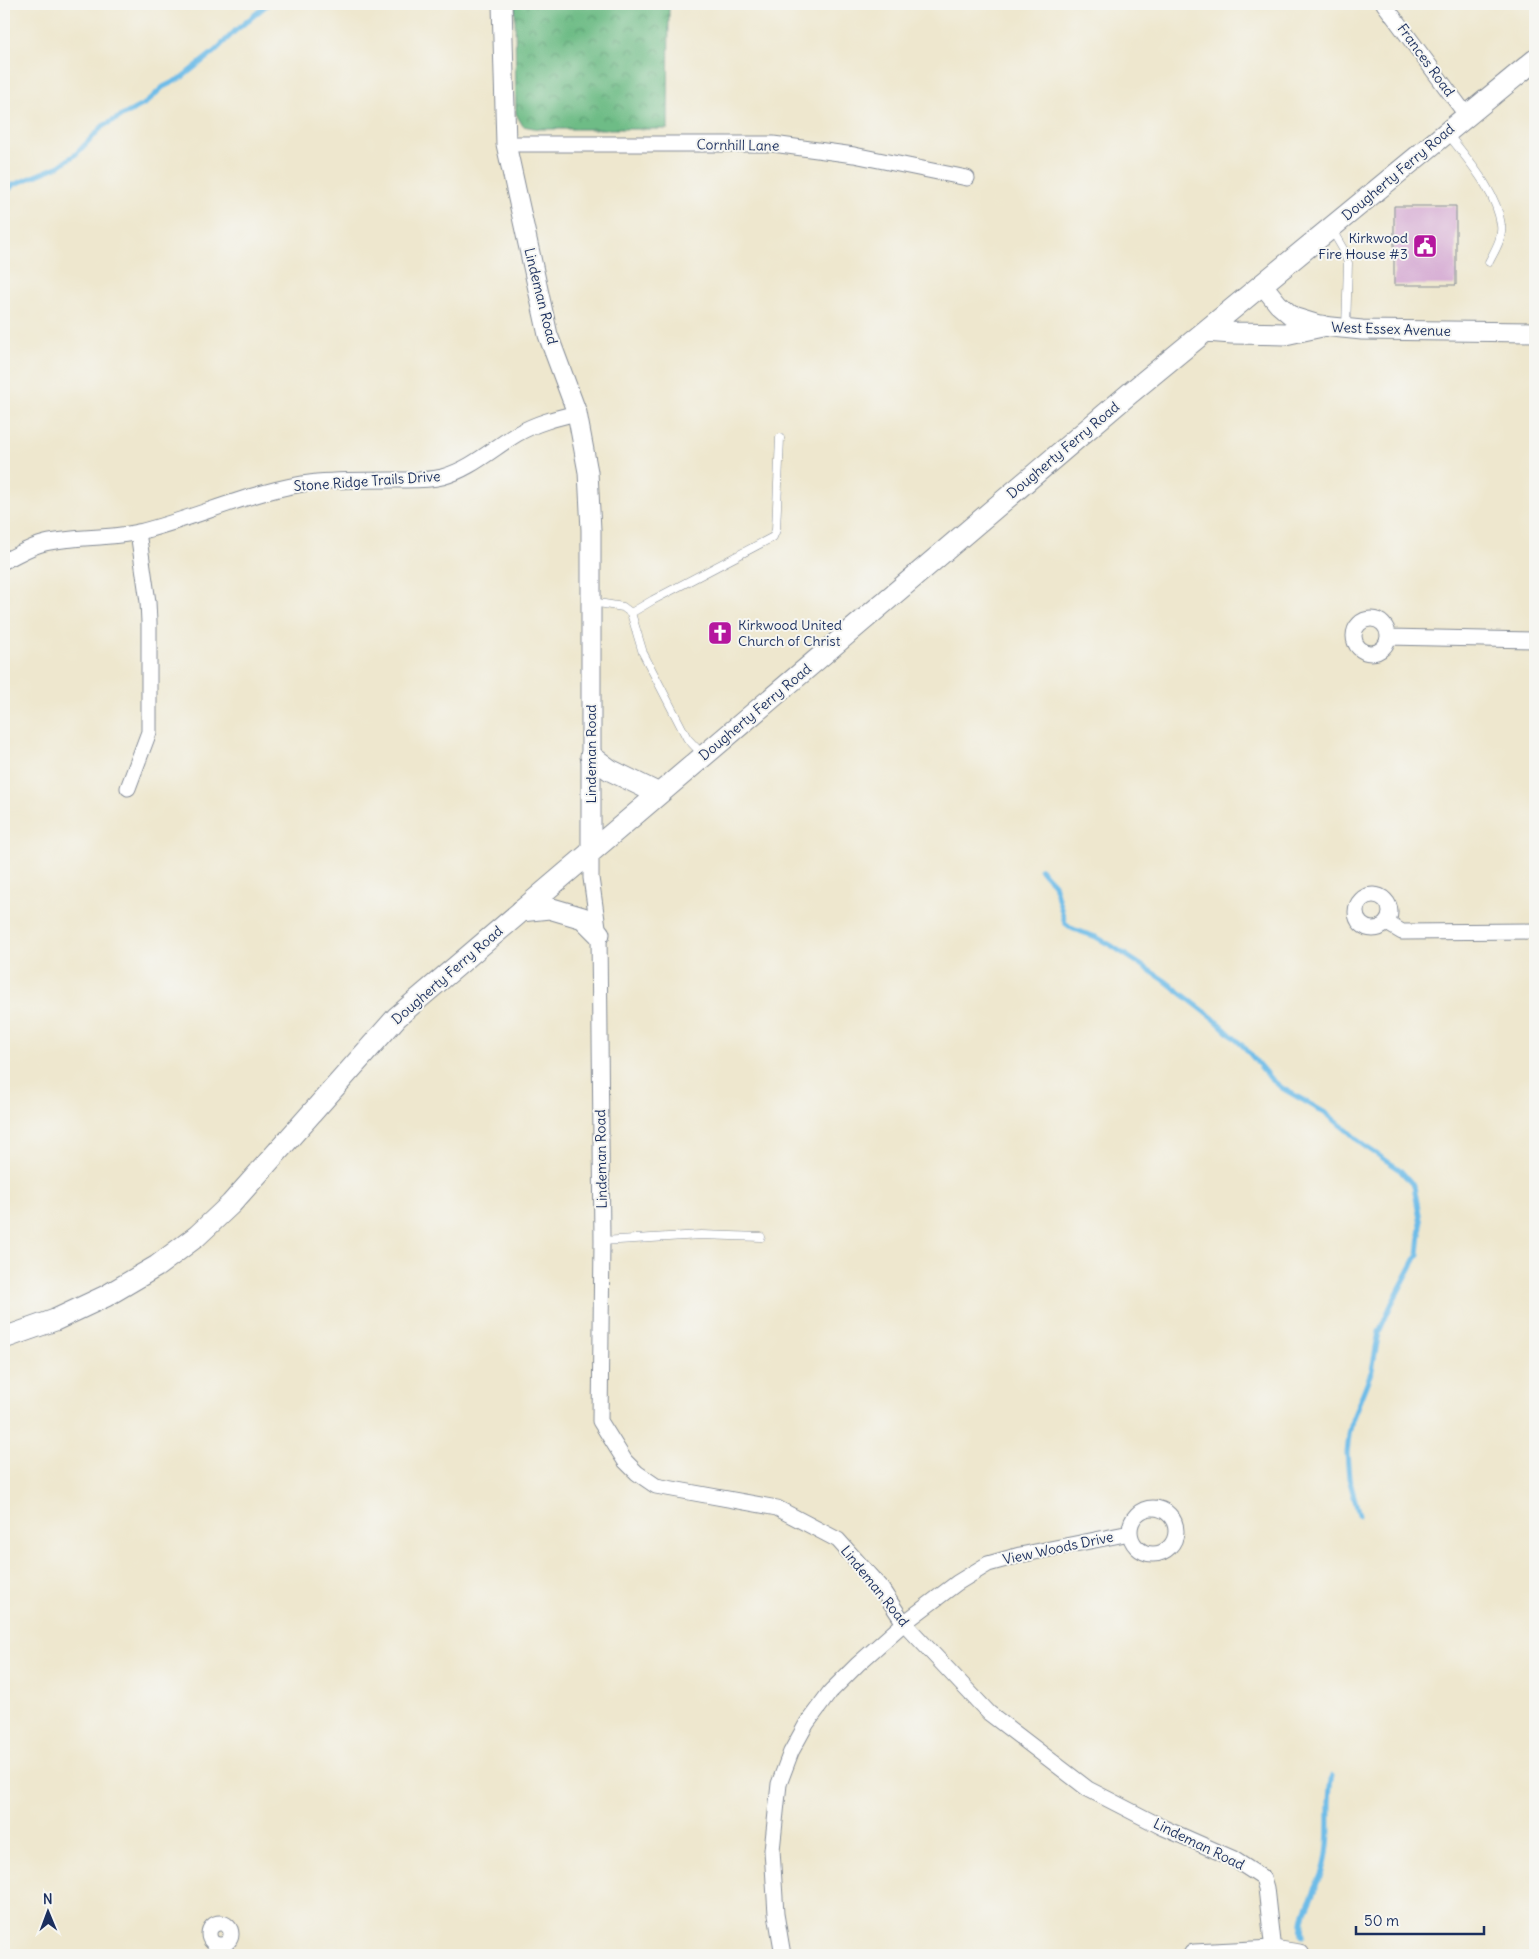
<svg xmlns="http://www.w3.org/2000/svg" width="1539" height="1959" viewBox="0 0 1539 1959" font-family="Delius,sans-serif">
	<style>
		.forest { fill: url(#forest-crowns); stroke: #447672 }
		.lines { fill: none; stroke-linecap: round; stroke-linejoin: round }
		.stream { stroke: #6dbce8; stroke-width: 5 }
		.building { fill: #d6abd3 }
		.service-casing { stroke: #848b96; stroke-width: 9 }
		.minor-casing { stroke: #848b96; stroke-width: 17 }
		.tertiary-casing { stroke: #848b96; stroke-width: 21 }
		.secondary-casing { stroke: #848b96; stroke-width: 23 }
		.service { stroke: #fff; stroke-width: 8 }
		.minor { stroke: #fff; stroke-width: 15 }
		.tertiary { stroke: #fff; stroke-width: 19 }
		.secondary { stroke: #fff; stroke-width: 21 }
		.labels { text-anchor: middle; dominant-baseline: central; stroke-width: 4; stroke-linejoin: round; paint-order: stroke }
		.street-label { font-size: 14px; fill: #1b2f5e; stroke: #f6f6f2 }
		.poi-label { font-size: 14px; fill: #1b2f5e; stroke: #f6f6f2; text-anchor: end }
	</style>
	<defs>
		<pattern id="forest-crowns" width="20" height="18" patternUnits="userSpaceOnUse" patternTransform="scale(1.25)"><rect width="20" height="18" fill="#6ebc86"/><path d="M2 6a3 3 0 1 1 6 0M12 15a3 3 0 1 1 6 0" fill="none" stroke="#5a9971"/></pattern>
	</defs>
	<rect width="100%" height="100%" fill="#f6f6f2"/>
	<filter id="ink" filterUnits="userSpaceOnUse"><feTurbulence type="fractalNoise" baseFrequency=".02" numOctaves="2"/><feDisplacementMap in="SourceGraphic" scale="10" xChannelSelector="R" yChannelSelector="G"/><feConvolveMatrix kernelMatrix="1 2 1 2 8 2 1 2 1" color-interpolation-filters="sRGB"/></filter>
	<filter id="wash" filterUnits="userSpaceOnUse"><feTurbulence type="fractalNoise" baseFrequency=".0096" numOctaves="4" result="noise"/><feDisplacementMap in="SourceGraphic" scale="20" xChannelSelector="R" yChannelSelector="G"/><feGaussianBlur stdDeviation="1.12" result="paint"/><feColorMatrix in="noise" values="0 0 0 0 0 0 0 0 0 0 0 0 0 0 0 0 0 1.4 0 .05"/><feComposite in="paint" operator="in"/></filter>
	<g filter="url(#wash)">
		<rect width="100%" height="100%" fill="#eee7ce"/>
		<path class="forest" d="M515 4H669L668 129H539L523 126 516 114Z"/>
		<g class="lines">
			<path class="stream" d="M4 195 13 185 59 166 76 154 103 126 146 103 163 87 181 78 215 51 235 31 268 4
				M1040 869 1054 884 1065 923 1073 929 1096 937 1112 946 1164 980 1213 1018 1245 1048 1270 1078 1282 1088 1327 1114 1349 1132 1363 1145 1399 1169 1414 1186 1421 1225 1418 1254 1392 1303 1379 1332 1372 1370 1352 1420 1349 1435 1347 1453 1349 1478 1359 1515
				M1303 1936C1299 1908 1319 1890 1325 1864 1333 1834 1325 1804 1332 1776"/>
		</g>
		<g id="blocks">
			<path class="building" d="M1394 206H1456V285H1394Z"/>
		</g>
	</g>
	<g filter="url(#ink)">
		<use href="#blocks" fill-opacity="0" stroke="#848b96" stroke-width="1"/>
		<g class="lines">
			<defs>
				<path id="service" d="M1448 134C1467 159 1497 192 1501 225 1503 238 1495 250 1489 262
					M1332 230 1343 249 1348 263 1346 329
					M592 602 623 607 631 613 643 653 687 738 702 754
					M631 613 653 600 773 537 776 530 780 438
					M602 1241 701 1235 761 1237"/>
				<path id="minor" d="M1384 4 1467 116
					M506 144H773L854 155 967 178
					M4 561C17 555 31 546 45 543 76 536 108 539 139 532 200 517 255 489 317 482 342 480 368 480 393 480 409 480 426 481 442 477 471 469 492 449 517 434 536 423 556 418 577 413
					M1354 636a17 17 0 1 1 34 0a17 17 0 1 1-34 0Z
					M1388 637 1535 640
					M128 788 149 732V622L148 602 138 532
					M591 851V878L599 934 602 1241 600 1421 625 1461 637 1473 656 1486 777 1508 838 1540 881 1588 904 1623 989 1713 1088 1789 1164 1828 1232 1858 1263 1878 1266 1888 1273 1951
					M1356 912a17 17 0 1 1 34 0a17 17 0 1 1-34 0Z
					M1387 923 1402 932 1535 931
					M1130 1531a23 23 0 1 1 46 0a23 23 0 1 1-46 0Z
					M209 1934a11 11 0 1 1 22 0a11 11 0 1 1-22 0Z
					M783 1955 776 1914 772 1850 779 1784 791 1752 807 1723 830 1692 858 1664 904 1623 957 1583 988 1564 1020 1555 1130 1533"/>
				<path id="tertiary" d="M502 4 506 144 548 335 577 413 588 472 591 530V851
					M1262 284 1278 304 1293 317 1322 326 1362 330 1535 332"/>
				<path id="secondary" d="M1206 331 1232 333 1285 334 1322 326
					M591 756 610 770 659 794
					M521 911 549 908 583 918 599 934
					M4 1338 55 1320 106 1296 157 1266 197 1236 231 1204 397 1017 1129 394 1535 60
					M1194 1955 1273 1951 1299 1955"/>
			</defs>
			<use href="#service" class="service-casing"/>
			<use href="#minor" class="minor-casing"/>
			<use href="#tertiary" class="tertiary-casing"/>
			<use href="#secondary" class="secondary-casing"/>
			<use href="#service" class="service"/>
			<use href="#minor" class="minor"/>
			<use href="#tertiary" class="tertiary"/>
			<use href="#secondary" class="secondary"/>
		</g>
	</g>
	<defs>
		<symbol id="civic-square" viewBox="-11 -11 22 22"><rect x="-9" y="-9" width="18" height="18" rx="4" fill="#b5179e" stroke="#f6f6f2"/><path d="M-.6-6.5H3V-4.5H.6V-3L4-1V1h2V6H-6V1h2V-1L-.6-3ZM-1.2 2.5V6h2.4V2.5Z" fill="#fff"/></symbol>
		<symbol id="church-square" viewBox="-11 -11 22 22"><rect x="-9" y="-9" width="18" height="18" rx="4" fill="#b5179e" stroke="#f6f6f2"/><path d="M-1.2-6h2.4v3.5h3.3v2.4h-3.3V6h-2.4V-.1h-3.3v-2.4h3.3Z" fill="#fff"/></symbol>
	</defs>
	<g fill-rule="evenodd">
		<use href="#civic-square" x="1411" y="232" width="28" height="28"/>
		<use href="#church-square" x="706" y="619" width="28" height="28"/>
	</g>
	<g class="labels">
		<g class="street-label">
			<text transform="translate(1426 60) rotate(54)">Frances Road</text>
			<text transform="translate(738 145) rotate(1)">Cornhill Lane</text>
			<text transform="translate(1398 172) rotate(-40)">Dougherty Ferry Road</text>
			<text transform="translate(541 296) rotate(76)">Lindeman Road</text>
			<text transform="translate(1391 329) rotate(2)">West Essex Avenue</text>
			<text transform="translate(1063 450) rotate(-40)">Dougherty Ferry Road</text>
			<text transform="translate(367 481) rotate(-4)">Stone Ridge Trails Drive</text>
			<text transform="translate(755 712) rotate(-40)">Dougherty Ferry Road</text>
			<text transform="translate(591 754) rotate(-90)">Lindeman Road</text>
			<text transform="translate(447 975) rotate(-41)">Dougherty Ferry Road</text>
			<text transform="translate(601 1159) rotate(-91)">Lindeman Road</text>
			<text transform="translate(1058 1548) rotate(-12)">View Woods Drive</text>
			<text transform="translate(875 1586) rotate(51)">Lindeman Road</text>
			<text transform="translate(1199 1844) rotate(26)">Lindeman Road</text>
		</g>
		<g class="poi-label">
			<text x="1408" y="238">Kirkwood<tspan x="1408" dy="16">Fire House #3</tspan></text>
			<text x="738" y="625" text-anchor="start">Kirkwood United<tspan x="738" dy="16">Church of Christ</tspan></text>
		</g>
	</g>
	<rect width="1539" height="1959" fill="none" stroke="#f6f6f2" stroke-width="20"/>
	<g transform="translate(48 1912) rotate(359)" stroke="#f6f6f2" stroke-width="4" paint-order="stroke">
	<path d="M0-4L9 19L0 12L-9 19Z" fill="#1b2f5e"/>
	<text y="-8" font-size="14" font-weight="bold" text-anchor="middle" fill="#1b2f5e">N</text>
	</g>
	<path d="M1356 1926v8h128v-8" fill="none" stroke="#1b2f5e" stroke-width="2.5"/>
	<text x="1364" y="1926" font-size="15" fill="#1b2f5e" stroke="#f6f6f2" stroke-width="4" paint-order="stroke">50 m</text>
</svg>
